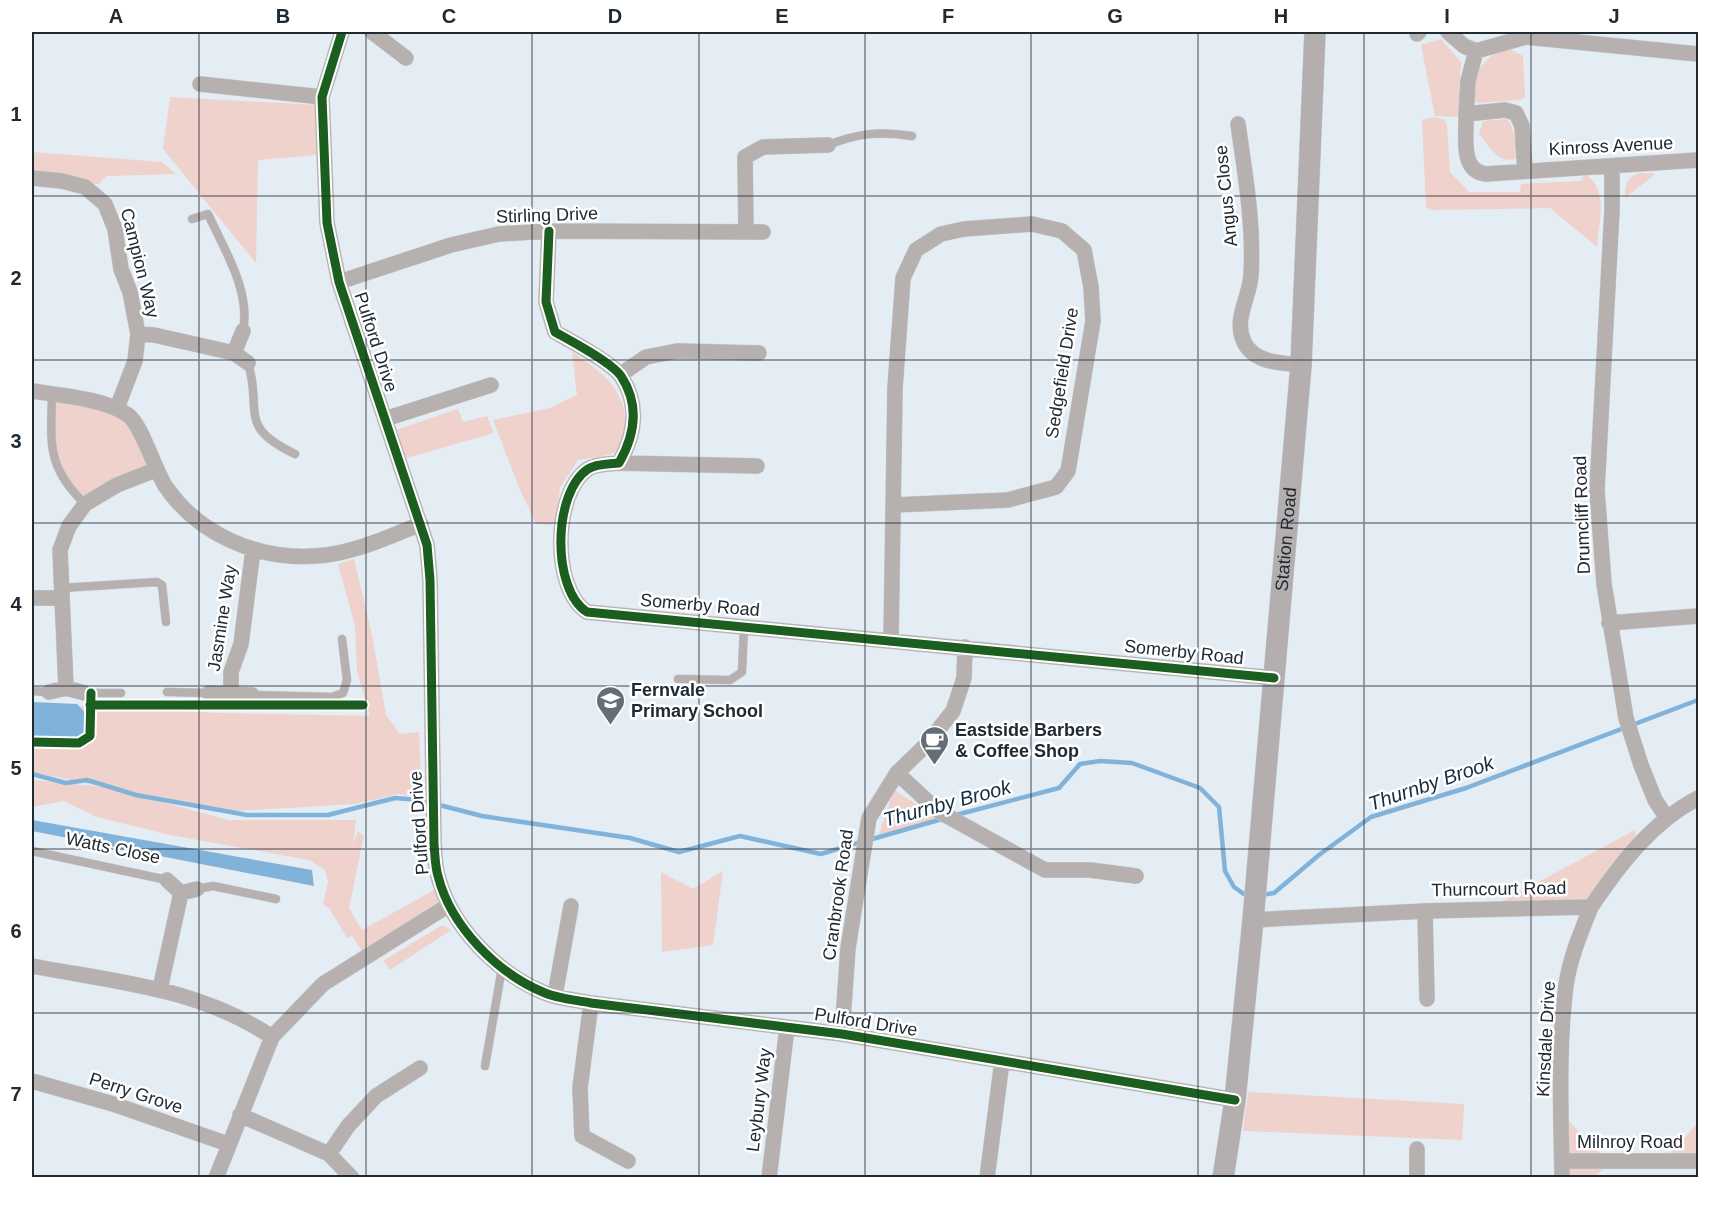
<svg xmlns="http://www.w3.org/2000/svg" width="1730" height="1209" viewBox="0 0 1730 1209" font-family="Helvetica,sans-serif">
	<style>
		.green { fill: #eed2cb }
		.water { fill: #81b3da }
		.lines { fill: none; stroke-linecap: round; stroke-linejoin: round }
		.stream { stroke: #81b3da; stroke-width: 4.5 }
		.lane-casing { stroke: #c2c9d0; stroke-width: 9 }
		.street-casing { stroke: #c2c9d0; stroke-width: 16 }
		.secondary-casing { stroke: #c2c9d0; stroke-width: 22 }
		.lane { stroke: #b6b0ae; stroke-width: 8 }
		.street { stroke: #b6b0ae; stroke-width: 15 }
		.secondary { stroke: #b4aeae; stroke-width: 21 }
		.cycleway-casing { stroke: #fff; stroke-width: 13 }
		.cycleway { stroke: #1b5e20; stroke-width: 9 }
		.grid { fill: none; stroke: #202a33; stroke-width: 1.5; stroke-opacity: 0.55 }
		.labels { text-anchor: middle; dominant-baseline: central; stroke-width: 5; stroke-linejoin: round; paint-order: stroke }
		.street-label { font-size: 18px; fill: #202a33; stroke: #fff }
		.poi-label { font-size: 18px; font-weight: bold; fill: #202a33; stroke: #fff; text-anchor: start }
		.water-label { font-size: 20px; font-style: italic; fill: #112e44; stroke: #fff }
		.neatline { fill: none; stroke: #202a33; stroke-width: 2 }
		.grid-label { font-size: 20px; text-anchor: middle; font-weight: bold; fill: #202a33 }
	</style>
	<rect width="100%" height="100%" fill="#e4ecf4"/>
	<path class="green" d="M1441 39 1461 62 1458 117 1435 116 1421 45Z
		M1506 47 1523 56 1525 97 1521 100 1476 103C1462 82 1487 55 1506 47Z
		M170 97 318 105 316 155 258 160 256 263 163 149Z
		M1434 117 1444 120 1447 125 1450 172 1469 192H1520L1521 184 1581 181 1585 174C1609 189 1599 222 1597 247L1550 208 1433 210 1426 207 1422 120Z
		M1507 119C1516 131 1516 144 1517 158 1500 166 1489 146 1479 134L1483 121Z
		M32 152 162 162 176 174 106 176 99 184 67 183 32 171Z
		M1640 173H1653L1654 175 1625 198C1625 184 1627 177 1640 173Z
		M572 352C600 370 628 391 625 427 624 436 623 447 615 452 606 457 588 458 578 460L560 487 556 523 547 525 536 524 518 485 493 420 550 408 577 395Z
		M52 397 131 417 155 470 85 504 71 491 50 445Z
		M458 409 463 422 487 416 494 433 399 460 393 431Z
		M354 559 372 635 386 715 400 734 419 732 422 798 398 794 355 804 220 812 133 794 228 820H356L353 845 358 831 364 836 349 908 362 930 440 887 449 905 366 958 352 936 347 938 329 908 323 904 328 882 325 870 309 860 170 835 97 817 64 801 32 807V780L104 787 32 772V704L221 713 370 716 357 671 355 626 338 564Z
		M894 790 937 817 934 821 878 837Z
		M1635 830V848L1591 907 1488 909Z
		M723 871 713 945 662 952 661 872 693 889Z
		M442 925 451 930 390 970 383 961Z
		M1248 1092 1464 1104 1462 1140 1243 1131Z
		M1562 1114 1602 1156 1562 1157Z
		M1698 1123V1161H1663Z
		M1613 1161 1593 1178 1562 1177V1163Z"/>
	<path class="water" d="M32 702 77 704 90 718 89 732 75 740 32 737Z
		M32 820 312 870 314 886 32 831Z"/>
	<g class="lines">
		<path class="stream" d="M32 774 66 783 87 780 136 795 247 815H328L395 798 420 800 482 816 630 838 679 852 740 836 821 854 861 842
			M956 815 1059 788 1080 764 1100 761 1132 763 1200 788 1219 807 1225 871 1234 887 1248 897
			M869 840 942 819
			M1262 895 1274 893 1319 855 1371 817 1466 788 1698 700"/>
		<defs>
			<path id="lane" d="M828 145C859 133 879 131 912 136
				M192 219 208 214C224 249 251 291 243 331
				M248 363C263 411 236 426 295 454
				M52 394C51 444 46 466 85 504
				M62 588 157 582 162 585 166 622
				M678 679 730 680 742 672 744 627
				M32 691 49 692
				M167 692 209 693
				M85 693H121
				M252 695 332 697 343 693 347 680 342 639
				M32 851 167 880
				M197 889 213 886 276 899
				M485 1066 502 968"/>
			<path id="street" d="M342 32 322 97 327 223 339 282 427 545 430 580 434 844C435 855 435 866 438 876 451 927 498 974 545 993 559 999 576 1000 591 1003L842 1034 1235 1100
				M372 32 406 58
				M1448 32 1464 46 1476 51 1526 37 1698 54
				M1417 34 1419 32
				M200 84 322 97
				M1466 114 1468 81 1476 51
				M1238 124C1245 174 1254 224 1251 275 1250 297 1233 319 1244 342 1254 363 1281 363 1301 365
				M1612 166V210L1597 490 1604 584 1626 718 1641 765 1655 800 1667 818
				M1525 171 1522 126 1516 113 1505 110 1466 114C1467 135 1459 171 1486 174L1698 160
				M32 178 62 181 85 187 105 204 115 229 121 269 130 292 138 334 135 361 117 408
				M549 231 546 302 555 332C571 341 611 362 621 376 640 405 635 435 619 463 610 464 595 464 588 469 553 492 551 589 587 612L1274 678
				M746 232 745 157 763 147 828 145
				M339 282 451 245 499 234 549 231 763 232
				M138 334 154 335 234 353 248 363
				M234 353 243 331
				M620 375 646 357 677 351 759 353
				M32 391C59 395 106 399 128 415 142 425 154 469 166 487 199 535 258 560 316 556 352 554 388 537 421 524
				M385 419 491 385
				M619 463 757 466
				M32 598H62
				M1609 623 1698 616
				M891 640 895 388 903 278 916 250 941 234 964 229 1032 224 1062 231 1084 250 1091 287 1093 321 1068 471 1056 487 1008 500 894 505
				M66 688 60 550 69 526 85 504 117 485 155 470
				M49 692 66 688 85 693
				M209 693 252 695
				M231 693V672L241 644 253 550
				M897 773 938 811 1045 870H1090L1136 876
				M167 880 181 893 197 889
				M1425 911 1427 999
				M1253 920 1425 911 1591 907C1620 864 1652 822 1698 798
				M32 966C116 982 199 988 272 1037
				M160 989 181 893
				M555 995 571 906
				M591 1003 580 1088 582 1136 628 1161
				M842 1034 848 948 869 818 897 773 927 744 953 711 964 678 965 647
				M32 1081 113 1104 228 1144
				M240 1115 329 1154 352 1178
				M329 1154 348 1126 376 1096 420 1068
				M1562 1161H1698
				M216 1178 272 1037 323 984 449 905
				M769 1178 787 1027
				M987 1178 1002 1061
				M1417 1178V1149
				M1562 1178C1561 1114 1558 1048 1566 985 1570 958 1581 932 1591 907"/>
			<g id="secondary">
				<path id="s1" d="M1223 1178 1235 1100 1253 920 1301 365 1315 32"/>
			</g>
		</defs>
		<use href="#lane" class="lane-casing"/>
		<use href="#street" class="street-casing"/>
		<use href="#secondary" class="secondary-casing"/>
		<use href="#lane" class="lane"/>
		<use href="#street" class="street"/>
		<use href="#secondary" class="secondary"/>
		<defs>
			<path id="cycleway" d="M342 32 322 97 327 223 339 282 427 545 430 580 434 844C435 855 435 866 438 876 451 927 498 974 545 993 559 999 576 1000 591 1003L842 1034 1235 1100
				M549 231 546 302 555 332C571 341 611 362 621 376 640 405 635 435 619 463 610 464 595 464 588 469 553 492 551 589 587 612L1274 678
				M90 705H363
				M32 742 79 743 90 736 91 693"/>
		</defs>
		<use href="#cycleway" class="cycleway-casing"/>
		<use href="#cycleway" class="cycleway"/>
	</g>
	<path class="grid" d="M199 32V1178M366 32V1178M532 32V1178M699 32V1178M865 32V1178M1031 32V1178M1198 32V1178M1364 32V1178M1531 32V1178M32 196H1698M32 360H1698M32 523H1698M32 686H1698M32 849H1698M32 1013H1698"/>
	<defs>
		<symbol id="school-pin" viewBox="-11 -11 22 30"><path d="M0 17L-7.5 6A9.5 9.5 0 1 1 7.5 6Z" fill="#656e77" stroke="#fff"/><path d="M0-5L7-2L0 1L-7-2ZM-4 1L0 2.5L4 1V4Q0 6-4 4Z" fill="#fff"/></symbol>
		<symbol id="cafe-pin" viewBox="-11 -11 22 30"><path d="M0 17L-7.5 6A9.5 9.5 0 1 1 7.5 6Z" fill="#656e77" stroke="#fff"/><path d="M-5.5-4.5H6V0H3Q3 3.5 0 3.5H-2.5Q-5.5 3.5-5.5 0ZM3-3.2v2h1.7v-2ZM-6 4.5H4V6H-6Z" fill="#fff"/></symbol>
	</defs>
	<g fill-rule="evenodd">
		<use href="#school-pin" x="594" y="684" width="33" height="45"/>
		<use href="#cafe-pin" x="918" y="724" width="33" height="45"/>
	</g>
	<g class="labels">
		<g class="street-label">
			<text transform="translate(1611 146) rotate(-3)">Kinross Avenue</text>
			<text transform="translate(1226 196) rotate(-96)">Angus Close</text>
			<text transform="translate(547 215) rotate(-2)">Stirling Drive</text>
			<text transform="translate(140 263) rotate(76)">Campion Way</text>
			<text transform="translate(376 342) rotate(72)">Pulford Drive</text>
			<text transform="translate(1062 373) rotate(-81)">Sedgefield Drive</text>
			<text transform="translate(1582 515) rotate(-92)">Drumcliff Road</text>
			<text stroke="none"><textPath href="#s1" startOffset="642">Station Road</textPath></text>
			<text transform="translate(700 605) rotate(5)">Somerby Road</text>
			<text transform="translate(222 618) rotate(-81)">Jasmine Way</text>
			<text transform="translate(1184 652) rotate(6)">Somerby Road</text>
			<text transform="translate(419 823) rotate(-94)">Pulford Drive</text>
			<text transform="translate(113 848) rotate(12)">Watts Close</text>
			<text transform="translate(1499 889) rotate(-1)">Thurncourt Road</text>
			<text transform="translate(838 895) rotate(-82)">Cranbrook Road</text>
			<text transform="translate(866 1022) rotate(9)">Pulford Drive</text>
			<text transform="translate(1546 1039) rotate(-87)">Kinsdale Drive</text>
			<text transform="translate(136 1093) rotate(18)">Perry Grove</text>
			<text transform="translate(759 1100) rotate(-83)">Leybury Way</text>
			<text x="1630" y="1142">Milnroy Road</text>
		</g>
		<g class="poi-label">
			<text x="631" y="690">Fernvale<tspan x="631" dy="21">Primary School</tspan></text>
			<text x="955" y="730">Eastside Barbers<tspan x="955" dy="21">&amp; Coffee Shop</tspan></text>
		</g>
		<g class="water-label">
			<text transform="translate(1431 783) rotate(-19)">Thurnby Brook</text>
			<text transform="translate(947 803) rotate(-15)">Thurnby Brook</text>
		</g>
	</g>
	<rect width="1730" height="1209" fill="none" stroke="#ffffff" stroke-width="66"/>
	<rect x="33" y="33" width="1664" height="1143" class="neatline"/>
	<g class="grid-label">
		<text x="116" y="23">A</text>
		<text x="283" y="23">B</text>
		<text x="449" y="23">C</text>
		<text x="615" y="23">D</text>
		<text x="782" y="23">E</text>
		<text x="948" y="23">F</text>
		<text x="1115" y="23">G</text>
		<text x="1281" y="23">H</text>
		<text x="1447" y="23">I</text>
		<text x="1614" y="23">J</text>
		<text x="16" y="121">1</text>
		<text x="16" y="285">2</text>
		<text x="16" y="448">3</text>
		<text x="16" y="611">4</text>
		<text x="16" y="775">5</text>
		<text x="16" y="938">6</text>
		<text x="16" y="1101">7</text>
	</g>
</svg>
